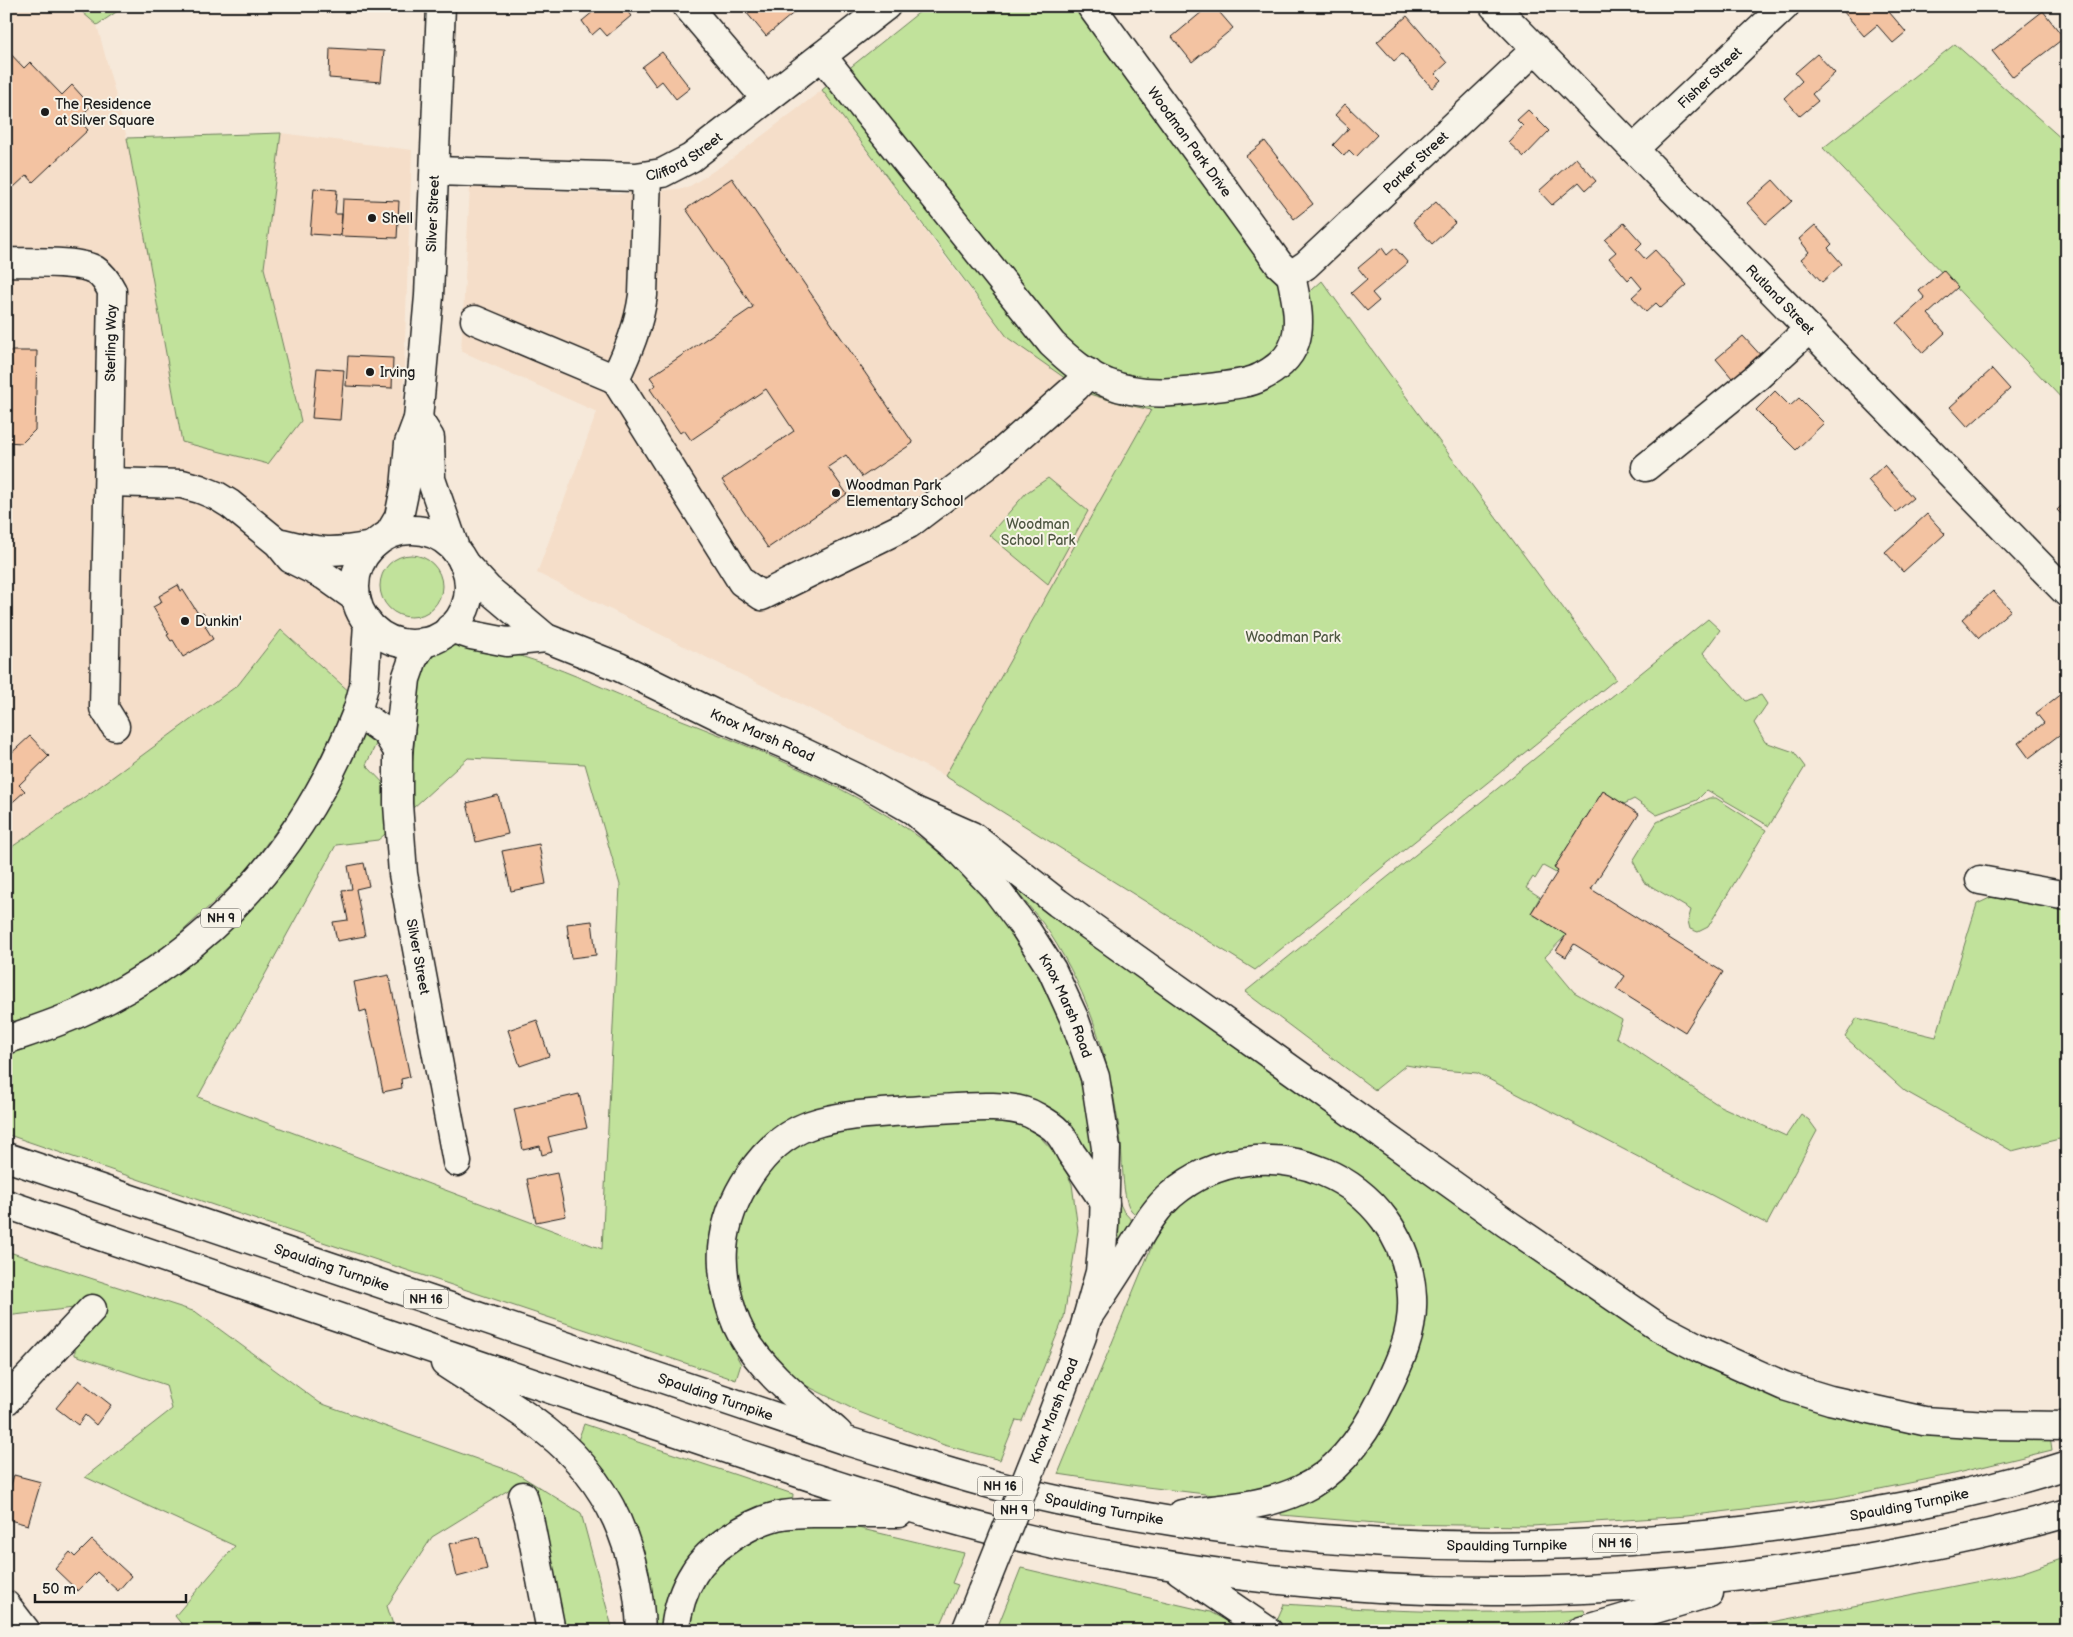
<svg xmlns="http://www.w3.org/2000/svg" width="2073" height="1637" viewBox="0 0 2073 1637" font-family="'Balsamiq Sans',sans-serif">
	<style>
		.built { fill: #f5dec9 }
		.green { fill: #c1e29b; stroke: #6e7f5c }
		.building { fill: #f3c3a2; stroke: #1c1c1c }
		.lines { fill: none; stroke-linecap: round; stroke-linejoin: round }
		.minor-casing { stroke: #1c1c1c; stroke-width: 31 }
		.major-casing { stroke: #1c1c1c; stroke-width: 31 }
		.highway-casing { stroke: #1c1c1c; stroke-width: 31 }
		.minor { stroke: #f7f3e8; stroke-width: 28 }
		.major { stroke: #f7f3e8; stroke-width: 28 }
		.highway { stroke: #f7f3e8; stroke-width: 28 }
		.major-bridge-casing { stroke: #1c1c1c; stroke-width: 31; stroke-linecap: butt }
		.major-bridge { stroke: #f7f3e8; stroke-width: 28 }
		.poi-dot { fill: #1c1c1c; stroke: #f7f3e8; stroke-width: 2 }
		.labels { text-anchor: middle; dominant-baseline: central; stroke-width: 4; stroke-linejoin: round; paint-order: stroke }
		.shield { fill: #f7f3e8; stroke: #5e5c59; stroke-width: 1 }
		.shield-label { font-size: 12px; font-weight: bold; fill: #1c1c1c }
		.street-label { font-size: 14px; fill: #1c1c1c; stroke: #f7f3e8 }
		.poi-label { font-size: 14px; fill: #1c1c1c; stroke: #f7f3e8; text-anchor: start }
		.park-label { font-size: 14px; fill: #4e5742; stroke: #f7f3e8 }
	</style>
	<rect width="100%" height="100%" fill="#f6e9da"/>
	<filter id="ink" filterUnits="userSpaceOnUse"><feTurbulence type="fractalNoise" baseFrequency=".02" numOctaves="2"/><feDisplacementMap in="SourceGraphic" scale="10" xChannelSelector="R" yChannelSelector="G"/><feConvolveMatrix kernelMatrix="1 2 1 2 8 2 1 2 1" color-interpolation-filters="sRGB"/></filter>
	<g filter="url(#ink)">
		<path class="built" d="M6 6H75L97 25 127 138 182 442 301 421 264 268 281 133 412 150 401 450 394 503 377 531 354 557 346 582 347 607 357 634 352 694 281 630 238 685 99 787 6 851Z
			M822 90 948 261 1008 338 1119 403 1152 410 945 776 537 573 597 412 461 351 470 187 622 194 687 188 729 161Z"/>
		<path class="green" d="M75 6H125L97 25Z
			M927 6H1075L1294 306 1322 281 1410 402 1616 679 1255 970 945 776 1151 410 1119 403 1086 393 1008 338 822 90Z
			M1955 44 2063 140 2067 138V404L1823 148Z
			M281 133 264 268 301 421 268 464 182 442 127 138Z
			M1048 478 1088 511 1048 584 989 535 1026 493Z
			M380 586a31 31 0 1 1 62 0a31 31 0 1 1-62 0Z
			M1708 619 1720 630 1703 653 1746 701 1761 695 1767 704 1754 723 1765 742 1794 752 1805 767 1769 826 1707 790 1697 800 1657 815 1634 799 1624 804 1603 791 1554 868 1558 871 1556 873 1543 866 1535 879 1533 877 1526 888 1540 897 1531 913 1566 935 1545 957 1574 992 1622 1020 1616 1037 1720 1106 1786 1136 1801 1114 1809 1120 1817 1131 1767 1224 1477 1073 1429 1069 1406 1065 1375 1090 1245 992Z
			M281 630 352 694 299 800 244 874 157 955 74 1002 6 1029V851L99 787 238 685Z
			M441 644C517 643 585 682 654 709 785 761 935 814 1017 936 1027 950 1034 968 1042 984 1056 1012 1074 1053 1081 1084 1087 1107 1089 1131 1093 1154L1090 1158 1022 1098 987 1093 835 1105 739 1167 721 1199 714 1216 711 1239 716 1306 731 1346 741 1364 736 1380 254 1219 6 1134V1050L165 976 362 734 376 744 366 765 389 789 390 830 378 840 336 845 198 1097 602 1249 620 885 585 764 468 758 413 808 412 768 420 678 428 653Z
			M1709 798H1716L1766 830 1708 927 1698 932 1690 929 1688 921 1691 910 1644 882 1633 861 1657 822Z
			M1020 882 1706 1363 2050 1436 2052 1450 1949 1475 1835 1498 1687 1516 1532 1526 1388 1524 1281 1515 1282 1505 1375 1432 1412 1248 1287 1150 1140 1218C1137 1215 1133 1213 1131 1210 1121 1198 1123 1153 1120 1135 1109 1059 1091 997 1049 932 1040 918 1028 906 1018 893Z
			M1996 895 2067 902V1151L2059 1139 2012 1151 1905 1091 1845 1037 1857 1018 1936 1037 1977 904Z
			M937 1117 1013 1121 1026 1127 1039 1136 1059 1157 1072 1184 1078 1230 1064 1317 1022 1421 1016 1420 1000 1460 944 1445 859 1412 799 1382 758 1341 736 1292 735 1234 761 1176 796 1146 828 1131Z
			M1255 1169 1326 1183 1368 1218 1387 1250 1397 1286 1399 1306 1395 1345 1351 1435 1309 1472 1270 1489 1222 1496 1138 1486 1058 1474 1158 1231 1153 1228 1190 1191Z
			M1118 1200 1124 1212 1136 1225 1123 1246 1119 1241Z
			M6 1251 196 1312 320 1403 516 1473 581 1513 613 1631H562L518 1484 432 1537 387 1606 395 1631H187L175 1616 235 1546 85 1477 172 1409 166 1385 75 1355 74 1308 6 1316Z
			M584 1424 793 1494 792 1504 669 1594 663 1610 662 1631H649L577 1443Z
			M828 1521 964 1553 952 1583 958 1585 938 1631H681L691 1593 747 1532Z
			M2067 1557V1631H1726L2021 1573Z
			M1021 1568 1210 1612 1246 1631H996Z
			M1284 1604C1385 1611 1484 1615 1584 1610L1586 1616 1571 1619 1540 1631H1285L1276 1622Z"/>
		<path class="building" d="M358 6H385V10L358 8Z
			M600 6H623L631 16 607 36 600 28 592 35 582 21Z
			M741 6H793L797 10 766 36Z
			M1209 6H1214L1233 28 1192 62 1172 37Z
			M1848 6H1884L1906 32 1893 43 1877 25 1864 36 1843 11Z
			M2043 11 2064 38 2013 77 1992 51Z
			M1407 16 1447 63 1435 74 1441 80 1432 88 1402 54 1394 61 1377 42Z
			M330 48 384 51 381 82 329 78Z
			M6 49 24 68 30 62 62 95 72 85 91 106 78 119 88 130 33 182 27 175 14 187 6 179Z
			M662 52 690 88 676 99 662 81 656 86 642 67Z
			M1817 54 1835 73 1812 94 1818 101 1800 116 1784 98 1802 81 1795 73Z
			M1345 104 1377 135 1356 157 1349 150 1344 156 1333 145 1349 128 1335 115Z
			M1528 110 1549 131 1524 157 1508 142 1523 126 1517 120Z
			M1265 141 1313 204 1294 219 1246 156Z
			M1576 158 1596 181 1586 190 1579 182 1552 205 1539 191Z
			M732 178 913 443 862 477 846 455 828 467 847 494 768 548 722 480 794 431 766 389 691 440 684 430 680 433 650 389 656 385 650 377 753 307 686 209Z
			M1773 180 1792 201 1766 224 1747 203Z
			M314 188 337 190 335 214H342L340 236 310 234Z
			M343 199 399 201 397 238 341 236Z
			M1436 202 1455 223 1432 244 1413 222Z
			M1624 223 1642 243 1636 249 1645 259 1655 250 1687 285 1661 308 1656 303 1646 312 1632 297 1642 288 1632 276 1628 280 1609 258 1616 252 1605 240Z
			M1815 225 1832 244 1828 248 1842 264 1822 282 1801 259 1809 252 1799 239Z
			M1382 248 1387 255 1395 248 1408 263 1372 293 1379 301 1367 311 1351 293 1367 279 1358 268Z
			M1943 270 1958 287 1928 314 1945 333 1923 353 1897 323 1925 298 1919 291Z
			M1743 336 1765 360 1737 384 1716 359Z
			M6 351H37L35 430 22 443 6 442Z
			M348 356 393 358 392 388 346 386Z
			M317 368 344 370 340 420 312 418Z
			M1992 369 2010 389 1968 427 1950 407Z
			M1775 391 1790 406 1799 398 1824 423 1796 450 1756 410Z
			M1884 465 1913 498 1896 512 1868 480Z
			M2067 500V520L2057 510Z
			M1927 514 1945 534 1903 572 1885 552Z
			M178 585 181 591 183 590 199 615 203 613 210 624 205 626 213 639 183 657 173 640 171 641 167 635 169 634 153 607 162 602 159 596Z
			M1993 591 2011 610 1979 638 1962 619Z
			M2066 690 2067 729 2029 758 2018 743 2044 723 2036 713Z
			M30 736 49 756 19 785 25 791 6 808V758Z
			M1603 791 1639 814 1591 889 1723 972 1685 1032 1616 989 1625 976 1574 944 1566 957 1556 951 1566 935 1531 913 1558 871 1554 868Z
			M498 795 508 834 476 842 467 803Z
			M539 844 546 884 511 891 502 851Z
			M364 863 369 886 356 889 365 936 337 941 333 922 348 920 342 890 352 889 348 866Z
			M592 921 596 955 571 958 567 924Z
			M389 975 410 1077 401 1079 402 1088 383 1092 366 1010 360 1012 354 982Z
			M537 1020 549 1056 520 1066 508 1030Z
			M579 1094 587 1128 548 1137 552 1152 542 1155 540 1146 523 1150 514 1109Z
			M557 1173 566 1216 536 1222 527 1179Z
			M79 1380 111 1405 96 1425 85 1415 78 1425 56 1408Z
			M14 1475 41 1482 28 1525 6 1519V1501Z
			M479 1537 487 1569 457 1577 449 1544Z
			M92 1540 131 1576 118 1591 97 1572 78 1591 55 1569 70 1552 75 1557Z"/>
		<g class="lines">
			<defs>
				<g id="minor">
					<path d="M687 6 766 99"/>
					<path id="s1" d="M1091 6 1279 264 1291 275"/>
					<path id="s2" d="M1494 6 2067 593"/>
					<path d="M822 56 1052 344C1068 359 1086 375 1107 383 1143 398 1180 392 1216 387 1231 385 1248 384 1261 377 1275 370 1290 358 1295 342 1302 321 1295 296 1291 275"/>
					<path id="s3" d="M1634 149 1785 6"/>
					<path id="s4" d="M435 171 636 177 662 173 691 158 886 6"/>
					<path d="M6 262C27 263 79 260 95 270 103 275 108 283 112 291L104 708 115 726"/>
					<path id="s5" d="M1291 275 1306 265 1536 49"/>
					<path d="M475 320 615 379 742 582 762 596 909 524 993 460 1076 387 1089 373"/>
					<path d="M615 379C628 351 639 326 643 295L647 176"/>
					<path d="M1646 467 1757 377 1809 329"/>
					<path d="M109 482 182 484 200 489 217 496 230 504 278 543 291 559 325 576 356 598"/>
					<path d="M282 543C320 553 335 553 372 546"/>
					<path id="s6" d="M424 642 413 659 406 679 398 751V804L403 874 457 1162"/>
					<path d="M357 712 386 732 398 751"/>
					<path d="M1980 880 2067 896"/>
					<path d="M6 1401 92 1309"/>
					<path d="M523 1496 529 1518 551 1631"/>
					<path d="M6 1605 26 1631"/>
				</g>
				<g id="major">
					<path d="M418 419 430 438 431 479 456 551"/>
					<circle cx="412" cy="587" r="57"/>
					<path id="s7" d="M389 534 399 517 405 488 409 443 418 419 429 296 441 6"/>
					<path id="s8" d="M463 562 488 589 546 638 619 667 723 718 796 749 857 778 913 810 956 847 995 888 1025 928 1052 970 1074 1018 1095 1077 1106 1148 1104 1225 1100 1272 1082 1336 1047 1429"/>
					<path d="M450 628 471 635 507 642 546 638"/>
					<path d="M357 712 364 686 368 623"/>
					<path d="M966 1631 982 1591"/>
				</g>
				<g id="highway">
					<path d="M913 810 972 836 1058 903 1506 1223 1655 1325 1699 1348 1784 1386 1830 1400 1924 1421 1988 1425 2067 1426"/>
					<path d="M6 1040C32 1031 57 1023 81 1012 213 953 305 845 357 712"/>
					<path id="s9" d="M6 1157 847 1441C916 1462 985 1485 1057 1500 1298 1551 1543 1559 1787 1525 1882 1512 1975 1495 2067 1465"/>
					<path d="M6 1204C205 1271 404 1339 603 1407 748 1456 892 1508 1042 1542 1066 1548 1091 1552 1115 1556 1361 1602 1612 1602 1859 1559 1929 1547 1998 1533 2067 1513"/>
					<path d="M1087 1318C1102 1295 1118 1272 1132 1248 1144 1229 1154 1210 1171 1195 1262 1117 1406 1177 1412 1297 1414 1335 1398 1366 1382 1399 1364 1436 1339 1472 1300 1490 1264 1507 1221 1508 1182 1514"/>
					<path d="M445 1363C478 1385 515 1406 546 1431 611 1482 638 1550 641 1631"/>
					<path d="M838 1433C804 1403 764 1374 741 1333 729 1311 721 1274 723 1249 727 1199 762 1142 810 1125 846 1113 886 1113 923 1110 952 1109 1010 1101 1035 1116 1042 1120 1052 1125 1057 1131 1063 1137 1067 1146 1071 1153 1083 1170 1094 1187 1105 1203"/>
					<path d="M1180 1571 1268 1631"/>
					<path d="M675 1631C677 1611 683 1590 694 1573 709 1548 749 1523 777 1516 793 1512 810 1513 826 1513 851 1513 875 1513 899 1513"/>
					<path d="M1581 1631 1709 1593"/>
				</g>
			</defs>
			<use href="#minor" class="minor-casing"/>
			<use href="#major" class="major-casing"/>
			<use href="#highway" class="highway-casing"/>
			<use href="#minor" class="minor"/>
			<use href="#major" class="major"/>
			<use href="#highway" class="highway"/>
			<defs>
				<path id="major-bridge" d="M982 1591 1047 1429"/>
			</defs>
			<use href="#major-bridge" class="major-bridge-casing"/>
			<use href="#major-bridge" class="major-bridge"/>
		</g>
	</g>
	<g class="poi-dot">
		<circle cx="45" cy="112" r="5"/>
		<circle cx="372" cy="218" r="5"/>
		<circle cx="370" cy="372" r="5"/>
		<circle cx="836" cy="493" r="5"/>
		<circle cx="185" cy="621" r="5"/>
	</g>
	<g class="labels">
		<g class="shield">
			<rect x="201" y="908.5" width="40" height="19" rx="4"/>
			<rect x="403.5" y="1289.5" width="45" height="19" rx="4"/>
			<rect x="977.5" y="1476.5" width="45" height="19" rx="4"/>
			<rect x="994" y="1500.5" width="40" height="19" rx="4"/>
			<rect x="1592.5" y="1533.5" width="45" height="19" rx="4"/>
		</g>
		<g class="shield-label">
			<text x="221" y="918">NH 9</text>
			<text x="426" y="1299">NH 16</text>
			<text x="1000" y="1486">NH 16</text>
			<text x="1014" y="1510">NH 9</text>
			<text x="1615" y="1543">NH 16</text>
		</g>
		<g class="street-label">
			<text stroke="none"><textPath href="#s3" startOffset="104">Fisher Street</textPath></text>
			<text stroke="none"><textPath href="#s1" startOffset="168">Woodman Park Drive</textPath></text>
			<text stroke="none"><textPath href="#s4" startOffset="254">Clifford Street</textPath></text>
			<text stroke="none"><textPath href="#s5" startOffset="168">Parker Street</textPath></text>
			<text stroke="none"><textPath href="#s7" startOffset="326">Silver Street</textPath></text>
			<text stroke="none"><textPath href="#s2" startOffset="410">Rutland Street</textPath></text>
			<text transform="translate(111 343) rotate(-89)">Sterling Way</text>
			<text stroke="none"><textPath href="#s8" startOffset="350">Knox Marsh Road</textPath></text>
			<text stroke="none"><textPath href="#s6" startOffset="321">Silver Street</textPath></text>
			<text stroke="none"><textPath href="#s8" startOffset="770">Knox Marsh Road</textPath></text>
			<text stroke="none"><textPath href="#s9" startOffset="344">Spaulding Turnpike</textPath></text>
			<text stroke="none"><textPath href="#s9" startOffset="749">Spaulding Turnpike</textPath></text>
			<text transform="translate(1054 1411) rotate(-69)">Knox Marsh Road</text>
			<text stroke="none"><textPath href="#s9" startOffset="1964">Spaulding Turnpike</textPath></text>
			<text stroke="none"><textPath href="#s9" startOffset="1154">Spaulding Turnpike</textPath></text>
			<text stroke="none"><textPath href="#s9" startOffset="1559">Spaulding Turnpike</textPath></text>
		</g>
		<g class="poi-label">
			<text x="55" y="104">The Residence<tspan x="55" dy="16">at Silver Square</tspan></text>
			<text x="382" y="218">Shell</text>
			<text x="380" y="372">Irving</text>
			<text x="846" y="485">Woodman Park<tspan x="846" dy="16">Elementary School</tspan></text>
			<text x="195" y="621">Dunkin'</text>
		</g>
		<g class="park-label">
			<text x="1038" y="524">Woodman<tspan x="1038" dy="16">School Park</tspan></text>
			<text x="1293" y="637">Woodman Park</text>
		</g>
	</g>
	<rect width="2073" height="1637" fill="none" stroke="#f7f3e8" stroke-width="25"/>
	<rect x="12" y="12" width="2048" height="1612" fill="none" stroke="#1c1c1c" stroke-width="2" filter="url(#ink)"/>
	<path d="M35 1594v8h151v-8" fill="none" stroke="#1c1c1c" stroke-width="2.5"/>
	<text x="42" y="1594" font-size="15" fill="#1c1c1c" stroke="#f7f3e8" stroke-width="4" paint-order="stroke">50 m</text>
</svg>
